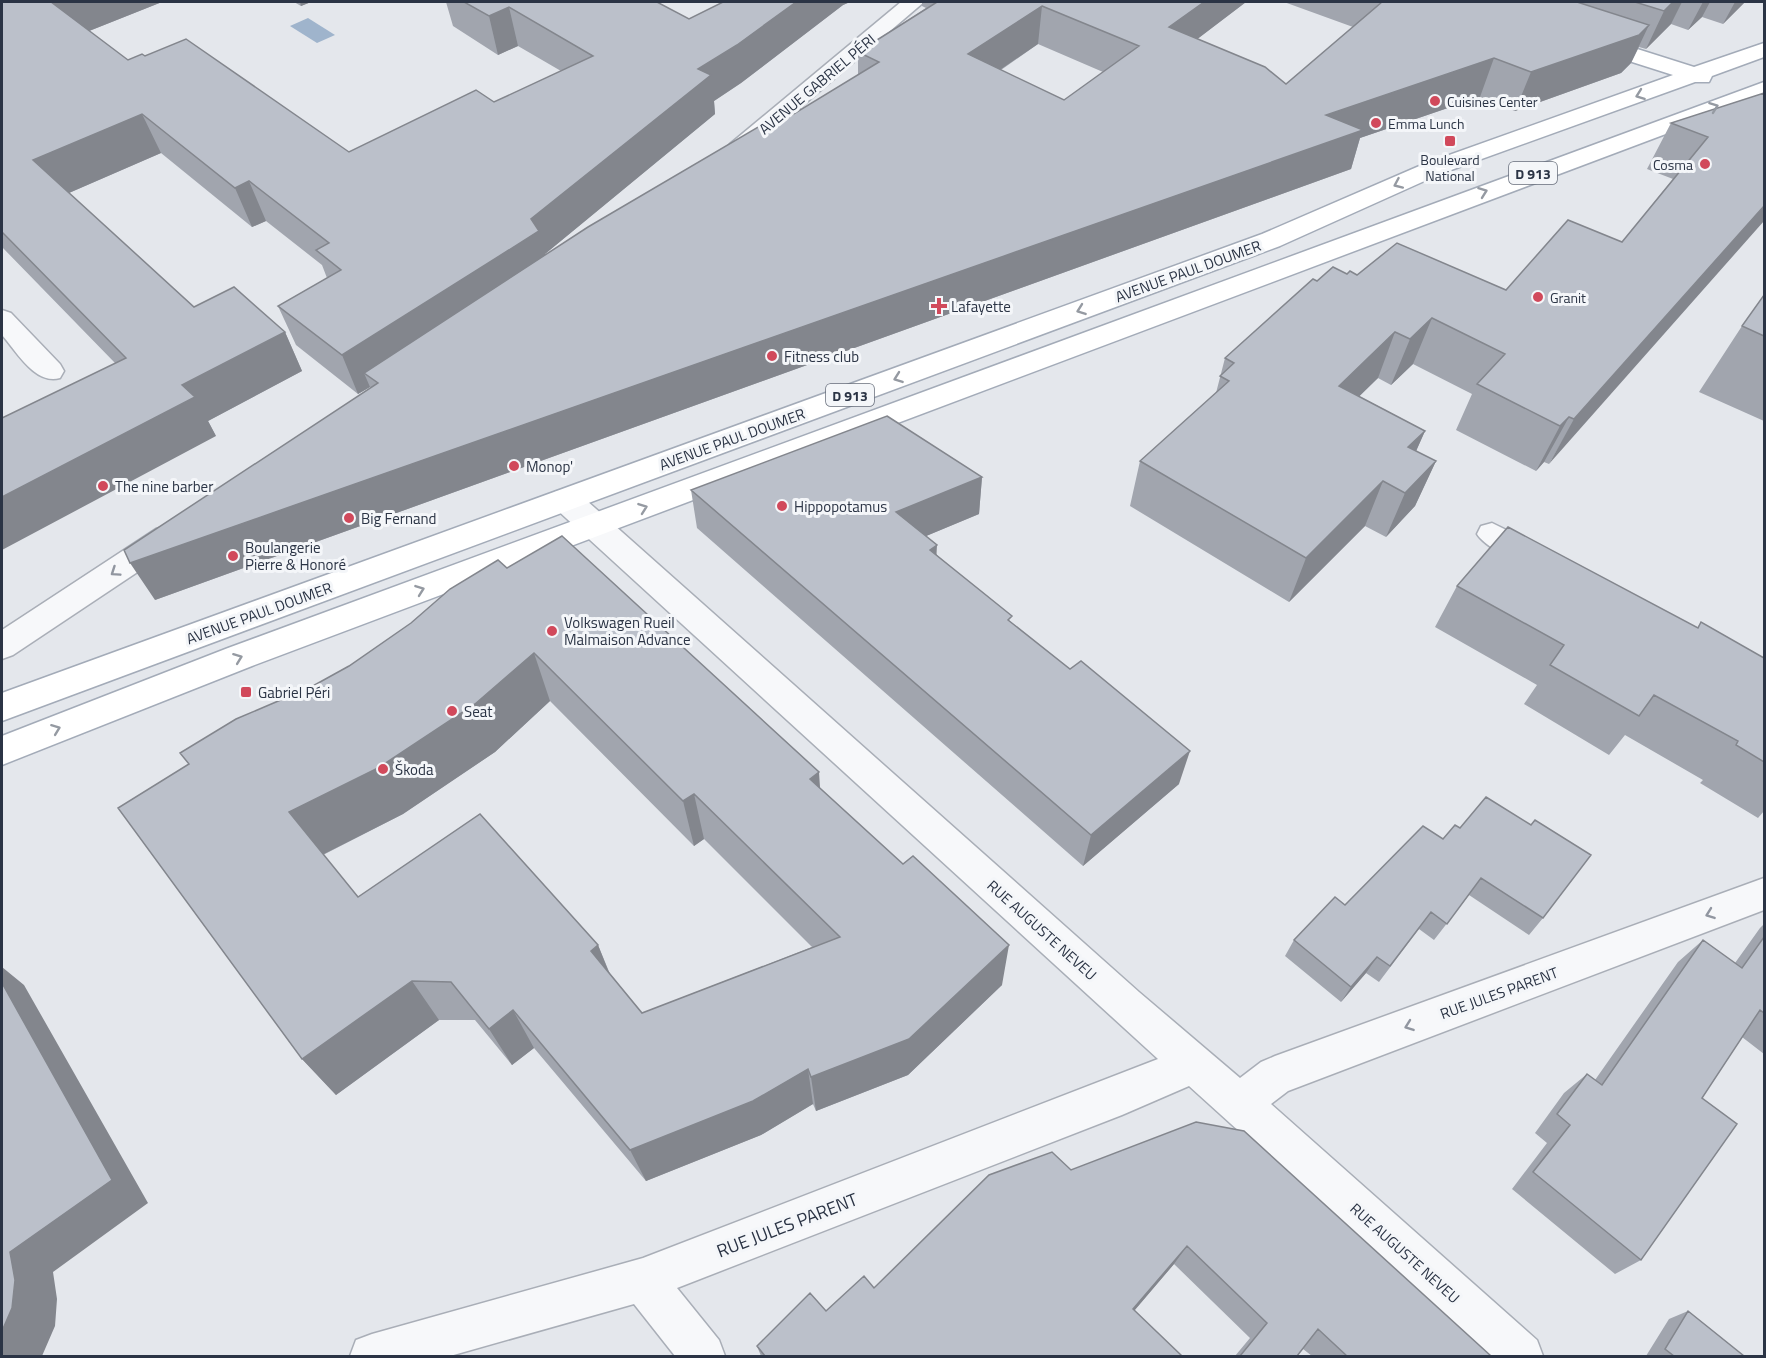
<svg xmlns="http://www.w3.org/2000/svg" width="1766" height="1358" viewBox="0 0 1766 1358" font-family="'Titillium Web',sans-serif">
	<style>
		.water { fill: #9fb4cc }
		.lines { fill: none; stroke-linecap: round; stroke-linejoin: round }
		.minor-casing { stroke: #a9aeb7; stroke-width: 3 }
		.major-casing { stroke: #a3abb8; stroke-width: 3 }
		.minor { fill: #f7f8fa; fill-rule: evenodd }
		.major { fill: #fff; fill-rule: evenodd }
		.wall { fill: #a1a5ae; fill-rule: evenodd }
		.shaded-wall { fill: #83868d }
		.building { fill: #bbc0ca; stroke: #83868d; stroke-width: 1.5; fill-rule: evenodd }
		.oneway { stroke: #959aa2 }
		.oneway2 { stroke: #9196a0 }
		.poi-dot { fill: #d1495b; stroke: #f4f6f9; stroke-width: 2 }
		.labels { text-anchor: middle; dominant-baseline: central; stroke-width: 6; stroke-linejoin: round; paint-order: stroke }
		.far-poi-label { font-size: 14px; fill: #2b3445; stroke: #f4f6f9; text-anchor: start }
		.shield { fill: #f4f6f9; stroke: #676e7b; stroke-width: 1.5 }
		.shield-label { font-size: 14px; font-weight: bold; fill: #2b3445 }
		.street-label { font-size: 15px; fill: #2b3445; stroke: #f4f6f9 }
		.poi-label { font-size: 15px; fill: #2b3445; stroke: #f4f6f9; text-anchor: start }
		.near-street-label { font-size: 18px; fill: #2b3445; stroke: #f4f6f9 }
	</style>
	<rect width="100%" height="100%" fill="#e4e7ec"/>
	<path class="water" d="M308 18 335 35 317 43 290 26Z"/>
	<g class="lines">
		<defs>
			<path id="minor" d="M901 2H924L746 154H730L726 149 730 144Z
				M2 310 11 313 60 364 64 371 60 378C35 385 17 352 2 335Z
				M566 489 577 492 1139 992 1240 1078 1261 1062 1275 1056 1764 878V910L1288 1091 1271 1104 1537 1340 1543 1356H1488L1189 1086 1122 1115 677 1288 719 1340 725 1356H675L634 1304 450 1356H350L356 1340 372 1334 643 1258 1158 1059 555 508 551 500 555 492Z
				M1492 523 1549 551 1553 559 1549 567C1544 569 1540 571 1535 570 1520 566 1484 546 1477 534L1481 526Z
				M167 526 178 529 182 537 178 545 13 655 2 659V630L156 529Z"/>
			<path id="major" d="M1593 35 1694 67 1764 43V57L1712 76 1709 82H1695L1440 174 1280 246 2 721V693L1262 234 1424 164 1673 75 1585 47 1582 42 1585 37Z
				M1764 82V97L252 666 2 765V736L228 648Z"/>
		</defs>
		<use href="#minor" class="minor-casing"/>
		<use href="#major" class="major-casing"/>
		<use href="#minor" class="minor"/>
		<use href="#major" class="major"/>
	</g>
	<path class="wall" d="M2 2H162L89 31 128 60 145 56 349 152 494 102 561 71 518 46 498 55 453 26 446 2H657L689 19 723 2H850L843 5 741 83 714 101 715 114 545 254V255L779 123 858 75V52L926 8 922 6V2H1246L1197 39 1286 84 1353 27 1284 2H1745L1723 24 1702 17 1688 30 1671 24 1646 49 1639 47 1631 63 1621 73 1515 111 1480 97 1360 138 1351 169 155 600 371 388 370 387 358 394 296 345 278 306 327 278 322 265 266 221 252 227 161 153 69 193 194 307 285 332 302 371 208 421 216 436 115 363 2 247V248ZM1038 44 1103 72 1064 100 1001 70Z
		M294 2H311L301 6Z
		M1764 93 1549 464 1544 462 1536 471 1456 430 1472 394 1413 364 1391 385 1378 378 1359 396 1425 431 1416 451 1436 461 1415 506 1386 537 1365 526 1289 602 1130 506 1140 461 1216 393 1225 358 1317 281 1347 274 1506 290 1622 242 1673 179 1647 169 1671 123Z
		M1764 295V421L1699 392 1742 326Z
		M982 477 979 514 926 536 937 555 1011 622 1070 669 1179 784 1083 866 697 528 691 490Z
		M507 568 820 788 1002 985 908 1075 816 1111 813 1104 761 1135 646 1181 534 1048 512 1065 475 1020H439L336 1095 302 1059 189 764 311 687 349 666ZM550 701 694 846 704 839 812 947 642 1013 610 974 598 945 358 897 323 855 403 814 495 752Z
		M1457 586 1697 628 1701 622 1764 658V811L1758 818 1700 783 1703 780 1625 735 1609 755 1524 704 1537 685 1435 627Z
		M1531 825 1543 918 1529 935 1469 895 1434 940 1419 929 1379 982 1366 973 1341 1002 1285 956 1294 940 1345 905 1460 828Z
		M1764 924V1054L1742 1037 1702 1098 1641 1260 1615 1274 1512 1189 1547 1143 1535 1133 1564 1093 1587 1074 1595 1080 1678 962 1703 940 1735 963 1760 928Z
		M1071 1170 1491 1356H1312L1303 1349 1297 1356H1235L1250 1338 1174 1264 1134 1311 1182 1356H761L757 1346 874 1288Z
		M1688 1311 1744 1356H1646L1669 1319Z"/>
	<path class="shaded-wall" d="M50 2H162L69 39Z
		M300 2H311L301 6Z
		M796 2H850L843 5 741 83 714 101 715 114 545 254 549 270 364 373 370 387 358 394 342 355 531 219 698 69Z
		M1204 2H1246L1162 66 1169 27Z
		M1673 2H1682L1671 24 1646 49 1664 11Z
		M1703 2H1710L1702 17 1688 30Z
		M1735 2H1745L1723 24Z
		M1042 6 1038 44 966 93 968 54Z
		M509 7 518 46 498 55 489 16Z
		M1649 25 1631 63 1621 73 1515 111 1531 72Z
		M1494 58 1480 97 1360 138 1351 169 155 600 130 563 1326 115Z
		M142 114 161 153 55 199 33 160Z
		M249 181 266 221 252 227 235 188Z
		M1764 206V221L1549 464 1574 419Z
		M1432 318 1413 364 1391 385 1410 339Z
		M285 332 302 371 208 421 216 436 2 550V497L182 385Z
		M1395 332 1378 378 1323 432 1339 386Z
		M1569 417 1544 462 1536 471 1560 426Z
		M1425 431 1405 476 1408 447Z
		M1436 461 1415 506 1386 537 1405 493Z
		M982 477 979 514 895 549 896 512Z
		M1383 481 1365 526 1289 602 1306 558Z
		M937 545 935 582 930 550Z
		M534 653 550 701 495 752 403 814 320 856 289 812Z
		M1190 751 1179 784 1083 866 1091 835Z
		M819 772 822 818 810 779Z
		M694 794 704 839 694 846 683 801Z
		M598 945 614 985 591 951Z
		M1009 945 1002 985 908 1075 816 1111 811 1077Z
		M1377 957 1366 973 1341 1002 1351 987Z
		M2 967 24 985 148 1203 53 1272 57 1299 55 1326 42 1356H2V1331L10 1252Z
		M412 981 439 1020 336 1095 302 1059Z
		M513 1010 534 1048 512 1065 489 1029Z
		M808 1069 813 1104 761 1135 646 1181 630 1150Z
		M1187 1246 1174 1264 1122 1325 1133 1309Z"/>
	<path class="building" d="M2 2H51L128 60 142 54 145 56 186 39 349 152 476 90 494 102 593 56 509 7 489 16 464 2H657L689 19 723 2H796L737 45 698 69 711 75 531 219 539 231 342 355 278 306 341 270 316 250 329 243 249 181 235 188 142 114 33 160 194 307 234 287 285 332 182 385 195 397 2 497V418L126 358 2 232Z
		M937 2H1204L1169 27 1265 67 1286 84 1382 2H1577L1649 25 1639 35 1531 72 1494 58 1326 115 1363 130 130 563 124 550 378 383 364 373 588 227 772 119 779 123 879 62 858 52ZM1042 6 1139 46 1064 100 968 54Z
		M1635 2H1673L1664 11Z
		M1764 93V206L1574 419 1569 417 1560 426 1477 384 1505 354 1432 318 1410 339 1395 332 1339 386 1425 431 1408 447 1436 461 1405 493 1383 481 1306 558 1140 461 1229 381 1220 376 1234 363 1225 358 1313 279 1317 281 1333 267 1347 274 1350 271 1357 275 1397 243 1506 290 1568 220 1622 242 1708 137 1671 123Z
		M1764 295V336L1742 326Z
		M887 416 982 477 896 512 937 545 930 550 1012 616 1008 620 1070 669 1081 661 1190 751 1091 835 691 490Z
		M1508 527 1698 628 1701 622 1764 658V762L1736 745 1738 741 1654 695 1639 716 1550 665 1564 645 1457 586Z
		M562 536 819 772 810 779 903 864 913 856 1009 945 909 1039 811 1077 808 1069 753 1101 630 1150 513 1010 489 1029 451 982 412 981 302 1059 118 808 189 764 180 753 236 719 311 687 349 666 411 623 450 589 498 560 507 568ZM534 653 683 801 694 794 840 937 642 1013 591 951 598 945 480 814 358 897 289 812 378 768 475 704Z
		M1486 797 1531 825 1535 820 1591 855 1543 918 1481 878 1447 924 1431 912 1390 966 1377 957 1351 987 1294 940 1335 897 1345 905 1423 826 1443 839 1455 825 1460 828Z
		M1764 937V1013L1760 1010 1702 1098 1737 1124 1641 1260 1533 1172 1570 1125 1557 1114 1587 1074 1602 1085 1703 940 1742 968Z
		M2 983 112 1180 10 1252 15 1280 12 1308 2 1331Z
		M1196 1122 1244 1131 1491 1356H1347L1318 1329 1297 1356H1240L1267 1323 1187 1246 1133 1309 1182 1356H765L757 1346 810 1293 826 1311 864 1276 874 1288 989 1175 1052 1152 1071 1170Z
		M1688 1311 1744 1356H1674L1665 1349Z"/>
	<defs><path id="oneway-chevron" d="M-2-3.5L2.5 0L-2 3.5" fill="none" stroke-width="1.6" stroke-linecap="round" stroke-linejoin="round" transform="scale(1.5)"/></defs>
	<g class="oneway">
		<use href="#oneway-chevron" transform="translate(1640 95) rotate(160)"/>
		<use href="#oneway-chevron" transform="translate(1714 107) rotate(-20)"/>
		<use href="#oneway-chevron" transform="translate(1398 184) rotate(156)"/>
		<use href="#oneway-chevron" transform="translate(1483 192) rotate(-20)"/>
		<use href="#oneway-chevron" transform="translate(1081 310) rotate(160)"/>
		<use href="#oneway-chevron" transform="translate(898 378) rotate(160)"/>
		<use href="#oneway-chevron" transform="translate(643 508) rotate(-20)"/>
		<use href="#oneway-chevron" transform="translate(420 590) rotate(-20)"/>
		<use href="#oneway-chevron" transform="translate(238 658) rotate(-21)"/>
		<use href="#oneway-chevron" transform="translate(56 729) rotate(-21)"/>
	</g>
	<g class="oneway2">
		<use href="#oneway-chevron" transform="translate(115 572) rotate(146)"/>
		<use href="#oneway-chevron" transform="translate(1710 914) rotate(160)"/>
		<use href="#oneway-chevron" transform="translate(1409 1026) rotate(160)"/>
	</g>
	<g class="poi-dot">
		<circle cx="1435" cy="101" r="6"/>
		<circle cx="1376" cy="123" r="6"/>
		<rect x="1444" y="135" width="12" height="12" rx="3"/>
		<circle cx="1705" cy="164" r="6"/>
		<circle cx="1538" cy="297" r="6"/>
		<path d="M936 297h6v6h6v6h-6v6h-6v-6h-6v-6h6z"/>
		<circle cx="772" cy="356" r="6"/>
		<circle cx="514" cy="466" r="6"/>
		<circle cx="103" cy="486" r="6"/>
		<circle cx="782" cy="506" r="6"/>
		<circle cx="349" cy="518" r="6"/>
		<circle cx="233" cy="556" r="6"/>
		<circle cx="552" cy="631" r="6"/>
		<rect x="240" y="686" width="12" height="12" rx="3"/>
		<circle cx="452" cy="711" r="6"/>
		<circle cx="383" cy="769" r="6"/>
	</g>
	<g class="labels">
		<g class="far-poi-label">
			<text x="1447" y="101">Cuisines Center</text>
			<text x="1388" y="123">Emma Lunch</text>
			<text x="1450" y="159" text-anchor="middle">Boulevard<tspan x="1450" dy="16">National</tspan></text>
			<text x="1693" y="164" text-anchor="end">Cosma</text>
			<text x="1550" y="297">Granit</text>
		</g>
		<g class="shield">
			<rect x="1509" y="162" width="48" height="22" rx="4.5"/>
			<rect x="826" y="384" width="48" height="22" rx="4.5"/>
		</g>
		<g class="shield-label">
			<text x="1533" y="173">D 913</text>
			<text x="850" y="395">D 913</text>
		</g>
		<g class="street-label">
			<text transform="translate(817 84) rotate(-40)">AVENUE GABRIEL PÉRI</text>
			<text transform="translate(1188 271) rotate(-20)">AVENUE PAUL DOUMER</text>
			<text transform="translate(732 439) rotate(-20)">AVENUE PAUL DOUMER</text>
			<text transform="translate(259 613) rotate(-20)">AVENUE PAUL DOUMER</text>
			<text transform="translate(1042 930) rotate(42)">RUE AUGUSTE NEVEU</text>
			<text transform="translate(1499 993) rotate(-20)">RUE JULES PARENT</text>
			<text transform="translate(1405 1253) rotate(42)">RUE AUGUSTE NEVEU</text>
		</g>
		<g class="poi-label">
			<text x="951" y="306">Lafayette</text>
			<text x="784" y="356">Fitness club</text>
			<text x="526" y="466">Monop'</text>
			<text x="115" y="486">The nine barber</text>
			<text x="794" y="506">Hippopotamus</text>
			<text x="361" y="518">Big Fernand</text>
			<text x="245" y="547">Boulangerie<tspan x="245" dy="17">Pierre &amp; Honoré</tspan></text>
			<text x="564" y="622">Volkswagen Rueil<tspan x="564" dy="17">Malmaison Advance</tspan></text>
			<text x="258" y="692">Gabriel Péri</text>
			<text x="464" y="711">Seat</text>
			<text x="395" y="769">Škoda</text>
		</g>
		<g class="near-street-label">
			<text transform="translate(787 1225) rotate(-21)">RUE JULES PARENT</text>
		</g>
	</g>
	<rect width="1766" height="1358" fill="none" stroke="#2b3445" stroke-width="6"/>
</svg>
